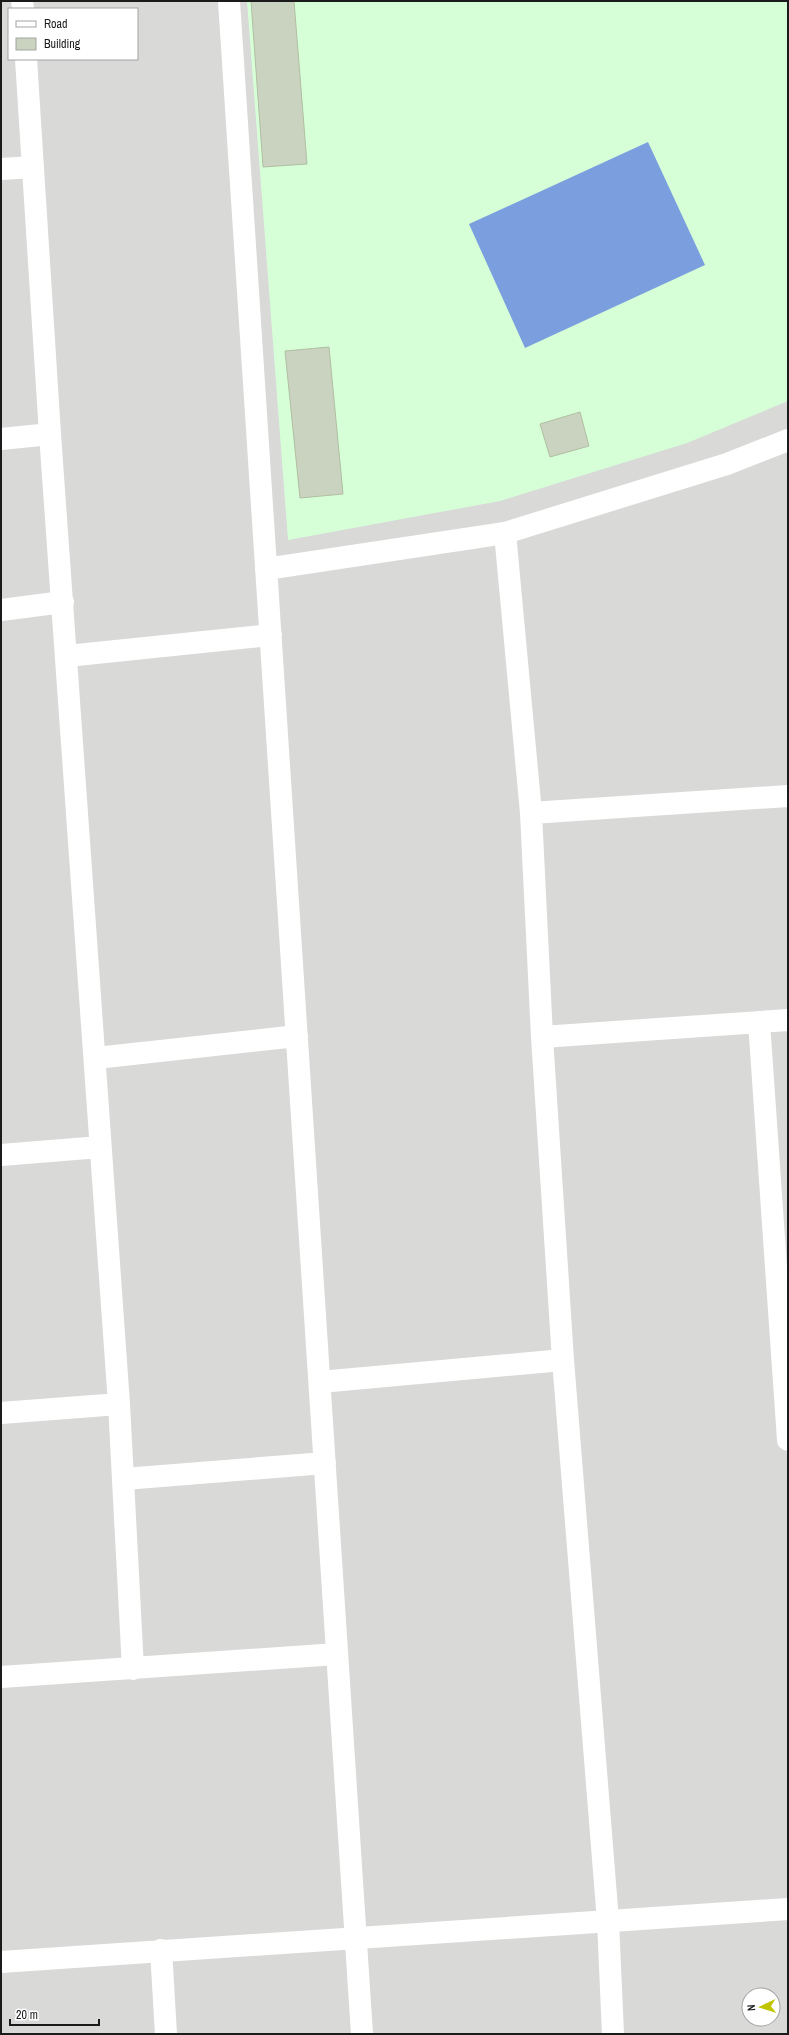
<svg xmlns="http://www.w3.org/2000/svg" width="789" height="2035" viewBox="0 0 789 2035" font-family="'Archivo Narrow',sans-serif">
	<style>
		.residential { fill: #d9d9d8; fill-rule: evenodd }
		.education { fill: #d6ffd8 }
		.pitch { fill: #7b9fde }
		.building { fill: #cad3c0; stroke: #b1bea2 }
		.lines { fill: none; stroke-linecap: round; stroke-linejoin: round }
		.street { stroke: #fff; stroke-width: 22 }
	</style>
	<rect width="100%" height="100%" fill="#e4ede0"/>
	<path class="residential" d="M1 1H788V2034H1ZM9 9H137V59H9ZM749 1995H773V2019H749Z"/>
	<path class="education" d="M247 1H788V401L687 443 500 501 288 540Z"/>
	<path class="pitch" d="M648 142 705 265 525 348 469 224Z"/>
	<path class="building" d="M251 1H294L307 164 263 167Z
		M329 347 343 494 300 498 285 351Z
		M580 412 589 446 550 457 540 424Z"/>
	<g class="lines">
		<path class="street" d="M22 1 23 9
			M229 1 362 2034
			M26 59 50 434 119 1404 133 1669
			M1 169 33 167
			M1 439 50 434
			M505 533 531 813 542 1037 563 1360 608 1921 613 2034
			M266 569 505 533 727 464 788 440
			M1 610 63 602
			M67 656 271 635
			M531 813 788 796
			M759 1022 788 1440
			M542 1037 788 1020
			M96 1058 297 1036
			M1 1155 100 1147
			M320 1382 563 1360
			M1 1413 119 1404
			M124 1479 325 1463
			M1 1677 337 1654
			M161 1950 166 2034
			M1 1962 788 1909"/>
	</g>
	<rect width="789" height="2035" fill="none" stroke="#1b1b1b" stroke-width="4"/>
	<rect x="8" y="8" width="130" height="52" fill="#ffffff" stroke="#a4a4a4"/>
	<rect x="16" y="21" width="20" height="6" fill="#ffffff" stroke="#a4a4a4"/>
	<text x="44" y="28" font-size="12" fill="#1b1b1b">Road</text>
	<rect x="16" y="38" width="20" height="12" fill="#cad3c0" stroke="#a4a4a4"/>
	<text x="44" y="48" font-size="12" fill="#1b1b1b">Building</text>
	<g transform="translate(761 2007) rotate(266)"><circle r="19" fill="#ffffff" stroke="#a4a4a4"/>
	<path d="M0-3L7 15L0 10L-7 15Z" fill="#c0c500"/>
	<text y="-6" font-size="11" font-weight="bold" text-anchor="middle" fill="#1b1b1b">N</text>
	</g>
	<path d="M10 2019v6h89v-6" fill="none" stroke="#1b1b1b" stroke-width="2"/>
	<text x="16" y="2019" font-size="12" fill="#1b1b1b" stroke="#ffffff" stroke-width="3" paint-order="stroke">20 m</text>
</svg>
